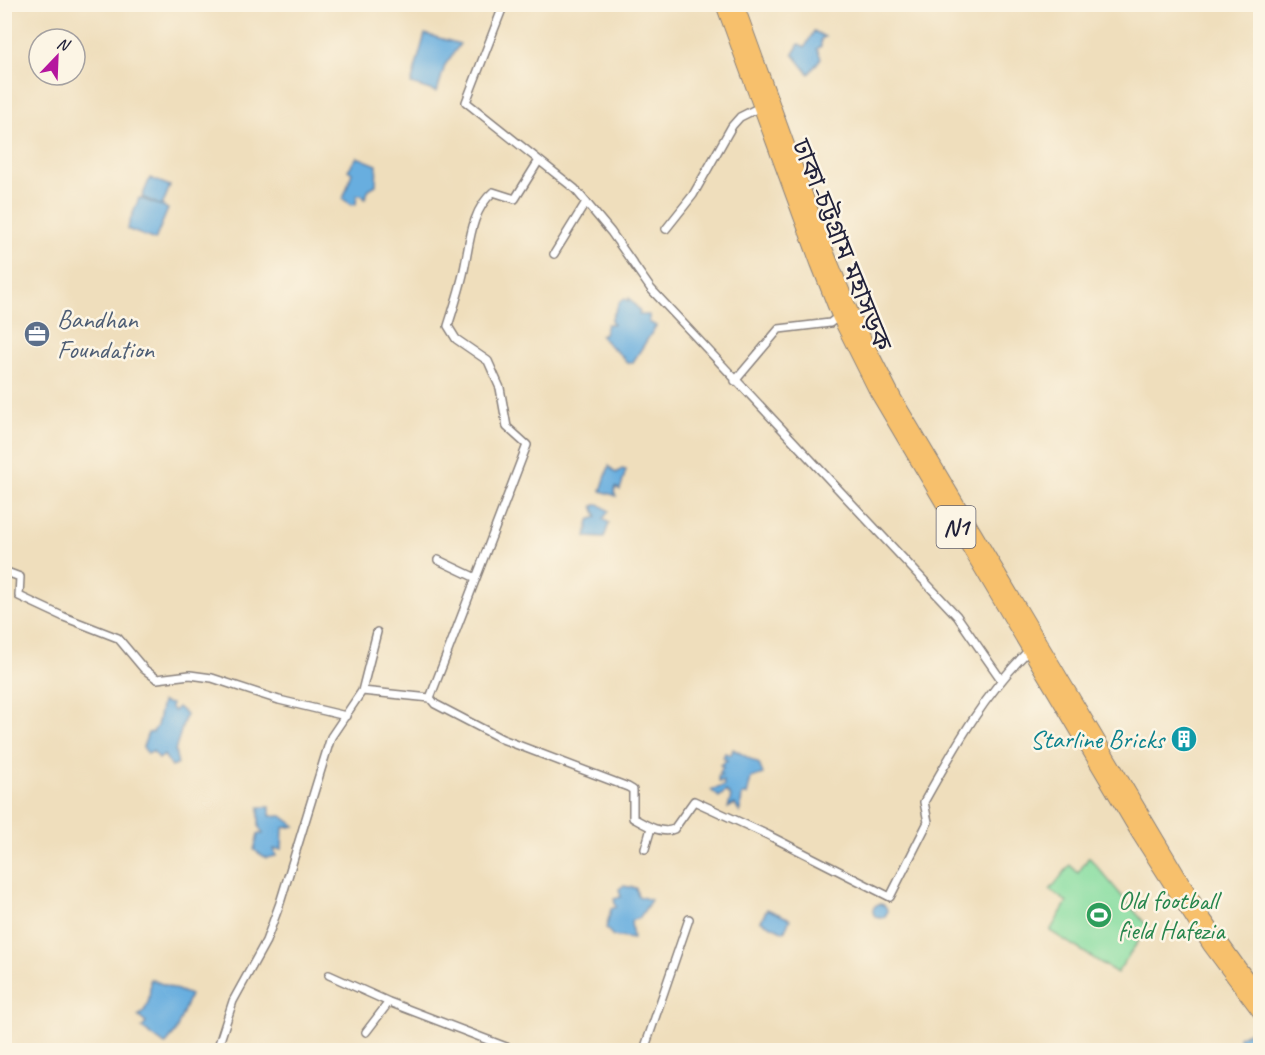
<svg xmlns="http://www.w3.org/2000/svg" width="1265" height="1055" viewBox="0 0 1265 1055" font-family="Caveat,'Noto Sans Bengali',sans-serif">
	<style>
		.garden { fill: #86dda0; stroke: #54806e; stroke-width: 1.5 }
		.water { fill: #68aedf; stroke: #45688d; stroke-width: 1.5 }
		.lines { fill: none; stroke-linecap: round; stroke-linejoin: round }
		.street-casing { stroke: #88807c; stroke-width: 10 }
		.highway-casing { stroke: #88807c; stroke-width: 16 }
		.street { stroke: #fff; stroke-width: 7 }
		.highway { stroke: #f7c06c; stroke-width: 14 }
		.labels { text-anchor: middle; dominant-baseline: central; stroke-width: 5; stroke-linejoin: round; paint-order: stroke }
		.shield { fill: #fcf5e5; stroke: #63616e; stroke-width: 1.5 }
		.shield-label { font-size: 24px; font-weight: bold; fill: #22223b }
		.street-label { font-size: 26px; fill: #22223b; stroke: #fcf5e5 }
		.service-label { font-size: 26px; fill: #4e5e75; stroke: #fcf5e5; text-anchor: start }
		.culture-label { font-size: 26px; fill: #0d838f; stroke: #fcf5e5; text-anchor: end }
		.leisure-label { font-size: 26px; fill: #27864d; stroke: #fcf5e5; text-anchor: start }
	</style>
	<rect width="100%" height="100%" fill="#fcf5e5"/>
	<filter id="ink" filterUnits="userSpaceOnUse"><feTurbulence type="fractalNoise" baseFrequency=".0167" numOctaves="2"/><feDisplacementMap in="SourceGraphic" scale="12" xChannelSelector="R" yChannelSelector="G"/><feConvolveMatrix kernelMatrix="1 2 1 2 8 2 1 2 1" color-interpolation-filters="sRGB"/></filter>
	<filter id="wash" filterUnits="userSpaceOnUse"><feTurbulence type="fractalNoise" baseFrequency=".008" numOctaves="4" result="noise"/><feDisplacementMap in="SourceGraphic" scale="24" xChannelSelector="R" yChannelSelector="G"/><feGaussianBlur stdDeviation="1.35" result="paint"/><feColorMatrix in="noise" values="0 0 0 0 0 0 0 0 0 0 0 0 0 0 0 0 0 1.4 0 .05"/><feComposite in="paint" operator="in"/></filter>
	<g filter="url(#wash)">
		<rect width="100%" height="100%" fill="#efdebc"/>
		<path class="garden" d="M1089 857 1148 927 1117 973 1050 931 1067 902 1050 890 1070 865 1078 873Z"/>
		<path class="water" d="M814 31 825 37 821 39V46L817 49 821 58 809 74 793 54 799 44 805 47Z
			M425 34 460 44 445 65 437 92 411 84Z
			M357 157 377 165 376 185 369 189 365 199 362 195H357L356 204 352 205 343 199 352 173 348 170Z
			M150 178 170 186 162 206 168 209 155 240 127 229 139 198 162 206 142 197Z
			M629 298 640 311 639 315H649V322L656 326 633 362 627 363C619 350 611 350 600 335L604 334 607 324H613L611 320 620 301 625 299 628 301Z
			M609 466 616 473 622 469 626 470 620 490 616 487 614 492 616 496 601 491Z
			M599 504 609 511 603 519 609 523 604 538 586 537 589 520 597 517 593 506Z
			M162 702 171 704V708L174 711 178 707 186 714 175 751 178 764 172 767 164 755 159 759 153 751 148 754 143 747 148 733 153 732 157 726Z
			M733 749 759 764 763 774 751 778 747 795H742L740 813 735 804 728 808 731 797 726 791 719 797 711 790 724 786 723 781 719 782 718 777 722 775 719 774 723 767 720 765 727 760 723 758 725 753 731 755Z
			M259 807H270V816H282L295 826 283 828 282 849H274L276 856 266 858 254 850 258 834H263L259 827Z
			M623 886 636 888 638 896 651 900 640 917 631 921 633 939 613 936 606 928 611 909 616 907 614 899 621 897 619 889Z
			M873 911a7 7 0 1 1 14 0a7 7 0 1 1-14 0Z
			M767 909 790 919 784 932 761 921Z
			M150 979 190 995 175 1033 165 1045 142 1028 146 1023 138 1016C150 1009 150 994 150 979Z
			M1256 1028 1260 1036V1050H1241L1239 1037Z"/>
	</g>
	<g filter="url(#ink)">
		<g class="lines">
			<defs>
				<path id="street" d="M504 4 466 102 575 189 611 232 651 289 957 616 1000 678
					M666 229 693 195 732 126 740 117 762 106
					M554 254 586 202
					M735 381 779 329 830 323 839 316
					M438 560 476 578
					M4 571 20 577 19 596 64 617 118 638 144 669 157 679 190 675 212 678 279 700 346 716
					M362 691 377 632
					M430 698 435 704 502 739 628 787 633 790V818C644 824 661 835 674 829L694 801 768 835 890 897 928 822 924 802C956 745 983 696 1030 649
					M645 849 651 828
					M329 975 389 1002 514 1050
					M366 1032 389 1002
					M217 1050 233 1001 266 941 280 903 331 737 362 691 430 698 527 445 507 427 500 388 488 361 456 339 448 326C454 307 460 289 464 270 470 242 471 211 493 192L515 199 538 162
					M644 1050 689 919"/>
				<path id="highway" d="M723 4 818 263 839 316 877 392 1139 834 1210 945 1260 1012
					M736 4 820 236 854 320 894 398 1204 919 1260 997"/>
			</defs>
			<use href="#street" class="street-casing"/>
			<use href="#highway" class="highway-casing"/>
			<use href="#street" class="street"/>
			<use href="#highway" class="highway"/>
		</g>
	</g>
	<defs>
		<symbol id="office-disc" viewBox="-11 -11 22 22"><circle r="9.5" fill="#5c6f8a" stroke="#fcf5e5"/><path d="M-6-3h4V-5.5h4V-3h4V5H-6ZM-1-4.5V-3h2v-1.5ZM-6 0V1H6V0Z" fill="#fff"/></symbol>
		<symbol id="building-disc" viewBox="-11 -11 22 22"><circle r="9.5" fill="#0f9aa8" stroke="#fcf5e5"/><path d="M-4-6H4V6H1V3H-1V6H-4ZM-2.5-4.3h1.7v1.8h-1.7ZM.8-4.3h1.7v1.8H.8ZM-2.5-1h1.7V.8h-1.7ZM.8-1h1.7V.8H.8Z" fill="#fff"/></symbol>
		<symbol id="stadium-disc" viewBox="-11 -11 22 22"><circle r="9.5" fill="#2e9e5b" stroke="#fcf5e5"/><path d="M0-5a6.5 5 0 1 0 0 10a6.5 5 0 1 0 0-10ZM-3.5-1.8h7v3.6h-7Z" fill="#fff"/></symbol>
	</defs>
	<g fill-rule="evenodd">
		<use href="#office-disc" x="22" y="319" width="30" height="30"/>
		<use href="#building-disc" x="1169" y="724" width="30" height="30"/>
		<use href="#stadium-disc" x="1084" y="900" width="30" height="30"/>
	</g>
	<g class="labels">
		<rect class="shield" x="936.5" y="506" width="39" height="42" rx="4.5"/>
		<g class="shield-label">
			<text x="956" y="527">N1</text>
		</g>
		<g class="street-label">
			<text transform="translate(842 245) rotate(68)">ঢাকা-চট্টগ্রাম মহাসড়ক</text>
		</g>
		<g class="service-label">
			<text x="57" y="319">Bandhan<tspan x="57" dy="30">Foundation</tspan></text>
		</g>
		<g class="culture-label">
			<text x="1164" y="739">Starline Bricks</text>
		</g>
		<g class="leisure-label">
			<text x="1118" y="900">Old football<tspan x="1118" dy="30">field Hafezia</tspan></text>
		</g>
	</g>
	<rect width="1265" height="1055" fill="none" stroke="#fcf5e5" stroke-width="24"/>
	<g transform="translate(57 57) rotate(23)"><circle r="28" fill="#fcf5e5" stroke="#a5a1a1" stroke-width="1.5"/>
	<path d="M0-4.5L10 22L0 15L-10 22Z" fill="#b5179e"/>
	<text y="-9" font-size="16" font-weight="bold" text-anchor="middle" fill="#22223b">N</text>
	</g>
</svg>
